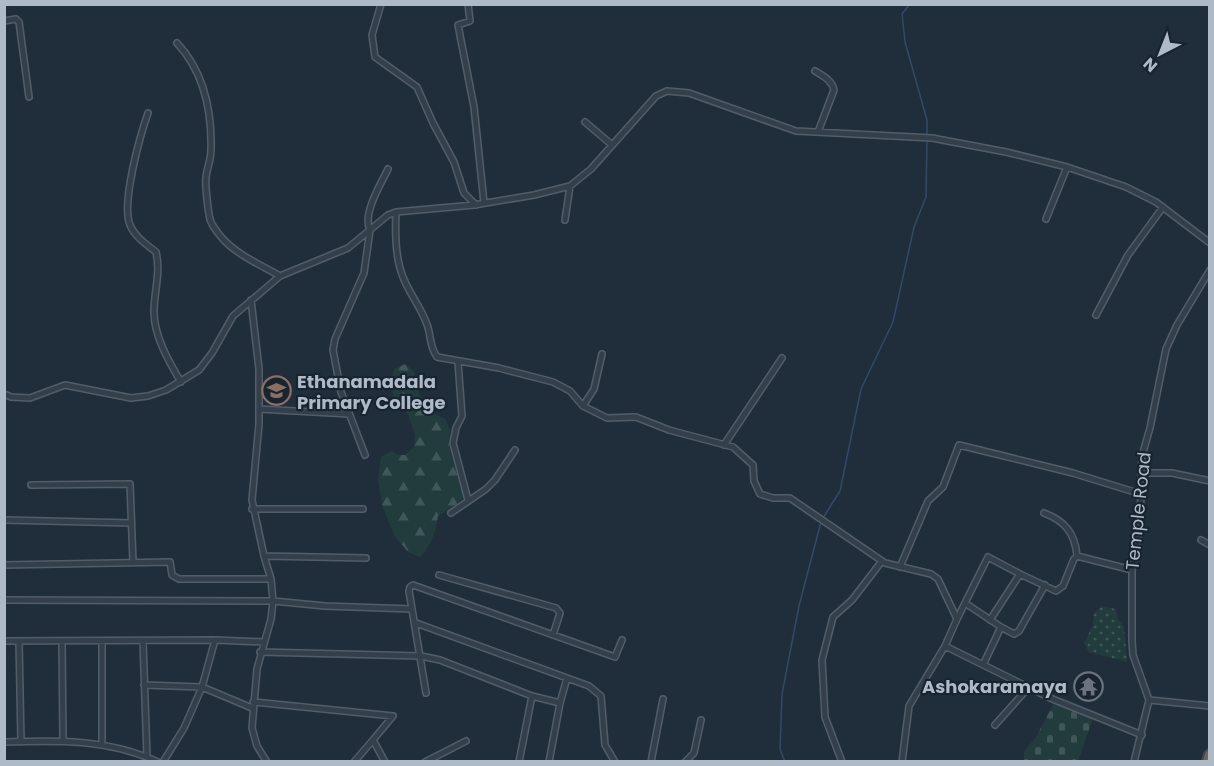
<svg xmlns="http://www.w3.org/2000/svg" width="1214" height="766" viewBox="0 0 1214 766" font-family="Poppins,sans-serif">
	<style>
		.grass { fill: url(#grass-dots) }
		.forest { fill: url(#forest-firs) }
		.cemetery { fill: url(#cemetery-stones) }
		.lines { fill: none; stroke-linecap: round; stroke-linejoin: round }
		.stream { stroke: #324a65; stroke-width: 1.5 }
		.street-casing { stroke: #525d6a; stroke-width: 8 }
		.highway-casing { stroke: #3f4a57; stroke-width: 14 }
		.street { stroke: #343f4c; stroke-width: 5 }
		.highway { stroke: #736350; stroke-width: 10 }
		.labels { text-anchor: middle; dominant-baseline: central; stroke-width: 4.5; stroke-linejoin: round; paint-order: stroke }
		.poi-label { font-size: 18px; font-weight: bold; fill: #afbac8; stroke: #192431; text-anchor: start }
		.street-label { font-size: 18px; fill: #afbac8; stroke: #192431 }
	</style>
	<defs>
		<pattern id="grass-dots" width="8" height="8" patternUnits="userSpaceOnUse" patternTransform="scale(1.5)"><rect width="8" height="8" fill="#223c3d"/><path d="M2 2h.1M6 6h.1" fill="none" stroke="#405658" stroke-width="1.8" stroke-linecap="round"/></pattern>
		<pattern id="forest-firs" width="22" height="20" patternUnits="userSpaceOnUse" patternTransform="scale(1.5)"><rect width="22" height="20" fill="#223c3d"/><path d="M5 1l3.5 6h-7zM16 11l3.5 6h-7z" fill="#405658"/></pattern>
		<pattern id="cemetery-stones" width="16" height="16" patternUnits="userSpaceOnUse" patternTransform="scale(1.5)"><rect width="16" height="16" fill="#223c3d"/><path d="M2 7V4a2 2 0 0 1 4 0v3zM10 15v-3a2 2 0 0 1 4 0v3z" fill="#405658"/></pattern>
	</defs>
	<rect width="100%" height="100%" fill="#202e3c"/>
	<path class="grass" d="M1102 606 1116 609 1118 619 1124 627 1127 662 1089 652 1084 643C1089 638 1088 631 1093 626L1094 613Z"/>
	<path class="forest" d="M405 364 414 371 417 388 427 410 445 419 450 430 449 443 463 497 457 504 438 516C436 530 431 547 420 557L408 552 394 535 382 505 378 480 381 457 391 451 398 455H405L414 447 415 435 408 414 394 400 391 381 394 369Z"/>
	<path class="cemetery" d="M1054 703 1093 718 1078 761 1024 762V752L1036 737Z"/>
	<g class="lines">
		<path class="stream" d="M910 4 902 14 905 42 927 120V135
			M823 518 840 491 861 389 893 322 914 227 926 197 927 139
			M785 762 780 749 782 694 799 606 821 522"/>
		<defs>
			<path id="street" d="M381 4 372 35 375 57 417 87 433 123 454 162 464 193 476 205
				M468 4 470 21 458 25 474 107 484 203
				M4 21 16 19 19 22 29 97
				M177 43C204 72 212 110 211 150 211 160 207 168 206 177 205 185 208 211 210 219 211 225 218 233 222 238 237 255 261 265 280 276
				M815 71C823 76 832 80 834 90L818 132
				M148 113C140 136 121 203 130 225 135 237 146 244 156 252 161 273 154 291 154 312 154 336 169 362 181 382
				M585 122 612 145
				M396 212C395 233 395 258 403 277 409 293 420 306 426 322 432 335 428 344 437 357L499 368 553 382 570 391 583 406 607 418 636 417 669 430 733 447 753 465 754 481 760 494 773 498H790L885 563 931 574 938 579 957 619 945 646 1050 698 1142 735
				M1046 219 1067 167
				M565 220 570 186
				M251 300 259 369V424L252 500 264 556 271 579 273 601 271 619 257 669 252 728 257 746 267 762
				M1096 315 1128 255 1163 207
				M458 362 462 416 456 428 453 443 468 500
				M4 394 11 397 30 398 65 385 131 398 148 396 166 390 199 370 212 353 233 316 280 276 348 248 388 215 396 212 474 205 534 195 570 186 591 169 656 96 667 91 689 93 796 131 932 138 1006 152 1067 167 1126 187 1156 202 1210 243
				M583 406 594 389 602 354
				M259 409 349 414
				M724 445 782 358
				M365 455 341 392 333 350 335 339 364 273 370 230C362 214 381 184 388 169
				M1141 473H1172L1210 481
				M31 485 130 484 133 562
				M252 509H363
				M451 513 486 489 495 480 515 450
				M1044 513C1065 521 1075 533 1077 556
				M4 520 131 523
				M1201 540 1210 545
				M264 556 366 558
				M4 565 170 562 172 575 179 579H271
				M900 567 928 501 943 487 959 445 1073 473 1141 494
				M439 575 556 608 560 613 553 635
				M4 600 273 601 325 606 412 609
				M965 603 1001 627
				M957 619 988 557 1020 574 1056 591 1063 586 1074 559 1077 556 1132 570
				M990 620 1020 574
				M416 623 589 686 601 696 605 745 615 762
				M215 640 202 687 252 708
				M4 641 215 640 264 642
				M19 641 21 742
				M102 641V744
				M143 641 147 757
				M62 642 63 741
				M260 652 421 656 440 660 532 696 519 762
				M983 665 1001 627 1014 634 1019 631 1045 585
				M144 685 202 687 184 728 163 762
				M426 693 409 591 410 587 413 585 615 657 622 640
				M532 696 560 703 549 762
				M1149 700 1210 706
				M253 702 393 716 373 740 385 762
				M560 703 567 678
				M995 725 1028 688
				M4 742C57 740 109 739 158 762
				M354 762 373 740
				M425 762 466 741
				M651 762 663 699
				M685 762 694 753 701 720
				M842 762 825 717 822 660 833 617 852 600 882 561
				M902 762 909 706 945 646
				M1134 762 1149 700 1133 655 1132 641V570L1140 525 1142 456 1150 428 1166 349 1177 325 1210 270"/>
			<path id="highway" d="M1208 762 1210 755"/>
		</defs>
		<use href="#street" class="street-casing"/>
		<use href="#highway" class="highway-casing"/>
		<use href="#street" class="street"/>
		<use href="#highway" class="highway"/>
	</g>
	<defs>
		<symbol id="school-ring" viewBox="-11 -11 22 22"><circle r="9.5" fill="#192431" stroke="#8d6e63" stroke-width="1.5"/><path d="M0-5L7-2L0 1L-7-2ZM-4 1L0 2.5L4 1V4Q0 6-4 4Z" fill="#8d6e63"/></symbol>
		<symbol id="temple-ring" viewBox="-11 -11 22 22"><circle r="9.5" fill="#192431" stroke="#6b7280" stroke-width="1.5"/><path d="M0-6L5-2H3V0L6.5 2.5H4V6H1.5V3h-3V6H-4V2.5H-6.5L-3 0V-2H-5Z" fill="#6b7280"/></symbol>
	</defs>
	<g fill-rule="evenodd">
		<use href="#school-ring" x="260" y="374" width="33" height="33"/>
		<use href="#temple-ring" x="1072" y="670" width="33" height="33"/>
	</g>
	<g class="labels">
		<g class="poi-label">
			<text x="297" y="381">Ethanamadala<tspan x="297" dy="21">Primary College</tspan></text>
			<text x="1067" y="686" text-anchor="end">Ashokaramaya</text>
		</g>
		<g class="street-label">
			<text transform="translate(1138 511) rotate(-84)">Temple Road</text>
		</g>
	</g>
	<rect width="1214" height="766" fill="none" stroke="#afbac8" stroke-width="12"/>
	<g transform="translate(1160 54) rotate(222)" stroke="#192431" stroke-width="4.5" paint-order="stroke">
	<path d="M0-4.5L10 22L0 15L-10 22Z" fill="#afbac8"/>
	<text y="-9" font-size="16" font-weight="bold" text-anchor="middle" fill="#afbac8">N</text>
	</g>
</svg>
